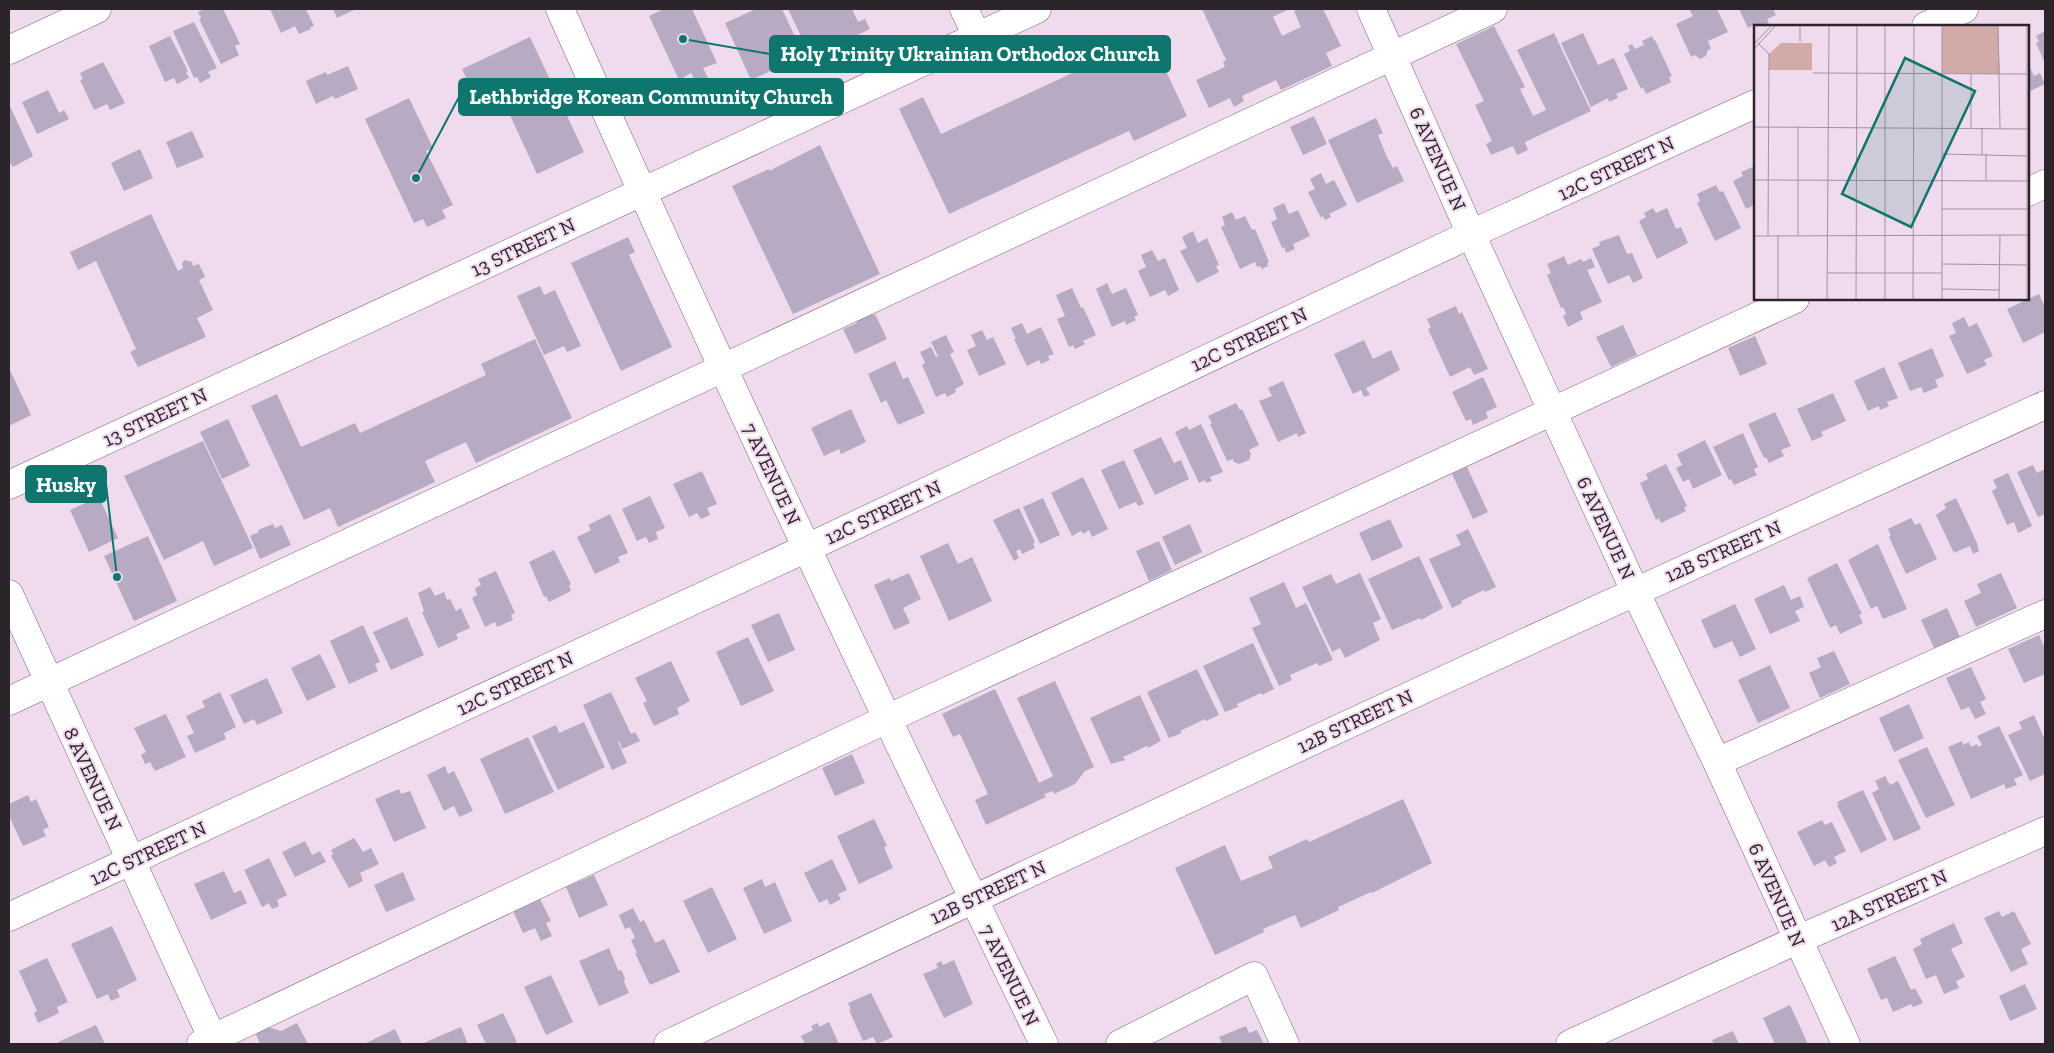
<svg xmlns="http://www.w3.org/2000/svg" width="2054" height="1053" viewBox="0 0 2054 1053" font-family="'Zilla Slab',serif">
	<style>
		.building { fill: #b6abc3 }
		.lines { fill: none; stroke-linecap: round; stroke-linejoin: round }
		.minor-casing { stroke: #7a6778; stroke-width: 29 }
		.minor { stroke: #fff; stroke-width: 28 }
		.labels { text-anchor: middle; dominant-baseline: central; stroke-width: 4; stroke-linejoin: round; paint-order: stroke }
		.street-label { font-size: 20px; fill: #2c242b; stroke: #f0daed }
		.inset-road { fill: none; stroke: #a2919f; stroke-width: 1 }
		.view { fill: #0f766e; fill-opacity: 0.15; stroke: #0f766e; stroke-width: 2.5 }
		.inset-edge { fill: none; stroke: #2c242b; stroke-width: 2.5 }
		.leader { fill: none; stroke: #0f766e; stroke-width: 2 }
		.callout-dot { fill: #0f766e; stroke: #f0daed; stroke-width: 2 }
		.callout { fill: #0f766e; stroke: #0f766e; stroke-width: 2 }
		.callout-label { font-size: 21px; text-anchor: middle; font-weight: bold; fill: #fff }
	</style>
	<rect width="100%" height="100%" fill="#f0daed"/>
	<path class="building" d="M205 9H223L240 44 235 46 239 55 221 64 199 19 201 18 198 12Z
		M270 9H306L314 26 310 27 311 29 299 34 295 26 281 33Z
		M333 9H356L337 18Z
		M664 9H692L717 63 703 68 708 78 696 83 691 73 679 80 649 16Z
		M756 9H782L804 56 751 80 725 23Z
		M788 9H852L858 22 865 19 870 29 811 57Z
		M1202 9H1289L1273 17 1282 36 1301 27 1294 11 1299 9H1323L1341 46 1326 53 1332 66 1281 90 1276 80 1242 96 1244 101 1234 107 1230 98 1209 108 1196 80 1225 67 1223 62 1226 60Z
		M1689 9H1717L1728 32 1708 41 1711 49 1708 50 1706 56 1700 59 1695 55 1691 57 1676 24 1693 16Z
		M1739 9H1773L1776 15 1767 19 1769 23 1763 26H1758L1757 24 1748 28Z
		M194 22 217 68 208 72 211 77 200 83 197 77 194 78 173 31Z
		M1494 26 1525 87 1520 89 1533 116 1546 110 1517 50 1554 33 1591 111 1525 142 1528 150 1517 155 1513 146 1491 155 1486 144 1492 141 1475 105 1484 101 1456 44Z
		M2045 31V63L2036 43 2039 42 2036 36Z
		M1583 33 1598 65 1614 58 1628 89 1616 94 1618 98 1609 102 1608 98 1591 107 1561 43Z
		M170 36 188 71 186 72 189 78 177 84 174 78 165 82 149 46Z
		M1652 36 1654 41 1655 40 1672 76 1669 77 1671 82 1646 94 1643 87 1641 89 1624 54 1630 51 1628 46 1632 44 1635 49 1644 45 1642 41Z
		M530 37 584 152 537 174 504 102 482 112 462 69Z
		M1150 37 1187 116 1134 141 1129 131 949 214 899 109 923 97 941 134Z
		M103 62 125 103 110 110 107 104 94 110 80 80 83 79 80 73Z
		M2028 64 2034 76 2040 73 2045 84 2028 92Z
		M348 66 358 89 335 99 333 96 316 104 306 81 326 72 327 75Z
		M48 90 59 113 64 110 69 119 37 134 22 102Z
		M409 98 433 148 426 151 453 205 442 210 446 218 427 227 423 219 414 223 365 119Z
		M9 104 33 156 13 167 9 162Z
		M1314 116 1327 144 1303 155 1290 127Z
		M1376 118 1383 133 1378 135 1386 155 1393 168 1397 166 1404 181 1357 203 1328 140Z
		M192 131 204 157 177 168 166 142Z
		M820 145 880 274 793 314 732 186 769 169V171Z
		M140 149 153 178 124 191 111 163Z
		M1755 166V205L1746 209 1733 181 1743 176 1741 172Z
		M1321 173 1326 184 1334 180 1347 205 1329 214 1331 217 1325 220 1323 216 1321 218 1308 192 1315 189 1310 179Z
		M1716 185 1720 192 1723 191 1741 228 1715 241 1697 203 1700 201 1697 194Z
		M1284 203 1289 214 1298 210 1310 236 1293 244 1295 249 1286 253 1284 247 1282 248 1271 222 1277 219 1273 208Z
		M1653 208 1656 213 1667 208 1676 229 1681 227 1688 243 1657 259 1639 221 1646 217 1644 213Z
		M1232 212 1236 220 1245 216 1252 230 1255 229 1269 262 1267 263 1268 266 1262 269 1260 266 1257 267 1255 262 1240 269 1221 227 1225 225 1222 217Z
		M151 214 178 271 183 268 182 263 185 260 192 262 193 266 199 264 205 277 199 280 213 310 197 318 206 337 138 367 130 352 136 349 96 261 78 270 70 252Z
		M1193 231 1198 243 1207 238 1219 265 1216 266 1219 272 1197 283 1180 251 1187 248 1182 237Z
		M1619 235 1627 254 1632 253 1643 278 1633 283 1629 275 1608 284 1592 249 1600 245 1599 242Z
		M628 237 635 252 629 255 672 347 621 371 571 263Z
		M1152 250 1158 261 1165 258 1179 290 1168 296 1165 290 1150 297 1138 271 1146 267 1141 255Z
		M1564 256 1568 265 1581 259 1583 262 1591 258 1595 267 1587 270 1602 302 1580 312 1583 319 1568 327 1563 316 1566 314 1563 307 1561 308 1547 275 1551 273 1547 264Z
		M1107 283 1112 294 1126 288 1138 315 1134 317 1136 320 1126 325 1125 321 1112 327 1096 289Z
		M540 286 544 295 555 290 581 346 567 352 564 346 544 355 517 296Z
		M1072 288 1081 308 1083 307 1096 335 1083 341 1085 344 1075 349 1073 345 1069 347 1057 319 1065 316 1056 295Z
		M2039 294 2045 307V332L2023 343 2007 309Z
		M1456 306 1459 314 1462 312 1488 369 1474 375 1470 367 1450 377 1428 329 1431 328 1427 319Z
		M871 310 873 315 875 314 887 339 855 354 843 329 857 323 854 318Z
		M1964 317 1969 327 1977 323 1993 356 1984 360 1987 365 1967 374 1949 336 1956 333 1952 323Z
		M1022 323 1027 334 1041 327 1054 354 1048 356 1050 360 1041 364 1039 360 1027 366 1014 339H1016L1011 328Z
		M1623 325 1637 355 1611 367 1596 337Z
		M982 330 987 340 993 337 1006 364 979 376 967 350 976 346 971 335Z
		M946 335 954 352 950 354 964 384 955 389 956 392 947 397 945 393 936 397 922 365 925 363 920 352 931 347 936 357 938 356 931 342Z
		M1755 336 1767 364 1740 376 1728 348Z
		M535 339 572 418 476 463 466 442 425 461 435 482 338 527 330 508 304 520 251 406 277 394 301 447 355 423 360 433 486 375 481 364Z
		M1364 340 1373 359 1391 350 1400 370 1366 388 1370 395 1364 397 1361 390 1353 394 1334 354Z
		M1932 348 1944 376 1935 380 1938 387 1924 393 1921 387 1910 391 1898 363Z
		M895 361 903 379 908 377 925 413 898 425 886 400 881 403 868 374Z
		M1884 367 1898 398 1887 402 1889 406 1880 410 1879 406 1868 411 1854 381Z
		M9 368 31 415 9 426Z
		M1483 377 1497 407 1486 412 1488 418 1473 425 1471 419 1466 421 1452 392Z
		M1283 381 1306 433 1298 437 1297 433 1278 442 1259 401 1272 396 1268 388Z
		M1833 393 1846 421 1821 432 1823 436 1812 441 1797 409Z
		M1236 403 1240 410 1242 409 1259 445 1249 450 1251 454 1249 460 1239 464 1234 462 1233 459 1227 461 1210 424 1212 423 1208 416Z
		M851 409 866 442 841 454 839 449 824 456 811 428Z
		M1775 412 1791 446 1781 450 1784 456 1769 463 1766 457 1764 458 1748 424Z
		M228 419 250 466 222 479 200 432Z
		M1201 424 1223 472 1210 477 1212 481 1206 483 1205 480 1199 483 1175 432 1187 426 1189 430Z
		M1743 433 1758 467 1754 469 1757 475 1734 485 1731 479 1729 480 1713 447Z
		M1161 437 1174 463 1181 460 1189 479 1155 495 1133 450Z
		M1705 440 1722 475 1693 489 1689 479 1683 482 1676 468 1682 465 1677 454Z
		M203 441 253 548 214 566 203 541 164 560 124 476Z
		M1124 460 1144 504 1138 506 1136 502 1119 509 1101 470Z
		M1666 464 1687 506 1684 507 1686 511 1661 523 1659 518 1656 520 1640 483 1648 479 1646 474Z
		M2033 465 2037 473 2045 469V514L2038 517 2017 472Z
		M1467 467 1488 512 1473 519 1452 474Z
		M702 471 717 504 707 508 710 515 701 519 697 513 689 517 673 484Z
		M2008 473 2032 526 2018 533 2014 522 2007 525 1992 491 1997 488 1993 480Z
		M1083 477 1108 529 1092 537 1089 530 1083 534 1081 531 1072 536 1051 493Z
		M650 496 665 528 656 532 658 539 649 543 646 537 637 541 622 509Z
		M99 497 118 538 89 552 70 510Z
		M1043 498 1060 535 1040 544 1023 507Z
		M1956 498 1977 543 1979 551 1973 554 1970 546 1954 553 1936 515 1946 508 1944 504Z
		M1019 508 1035 542 1033 544 1035 548 1022 554 1020 549 1016 551 1019 558 1014 561 993 520Z
		M610 514 628 553 618 557 620 562 595 574 577 537 591 530 588 525Z
		M1911 518 1915 525 1920 523 1937 559 1906 574 1889 537 1891 536 1888 529Z
		M1390 519 1403 547 1372 561 1359 533Z
		M273 524 275 528 282 525 291 545 260 559 250 536 259 532 258 530Z
		M1190 524 1202 552 1175 565 1162 537Z
		M1468 529 1496 587 1485 592 1484 590 1461 601 1462 603 1452 608 1429 559 1461 545 1456 535Z
		M148 536 177 601 134 621 104 556Z
		M1159 541 1172 570 1149 581 1136 551Z
		M948 543 958 564 972 557 992 601 949 621 920 556Z
		M1878 544 1907 609 1883 619 1877 606 1871 609 1848 560Z
		M554 550 571 584 569 586 571 591 549 602 546 596 544 597 529 562Z
		M1419 556 1443 608 1421 620 1420 618 1392 630 1368 579Z
		M1837 563 1862 614 1859 615 1863 623 1840 634 1836 625 1830 628 1807 578Z
		M496 571 515 613 511 615 513 620 497 627 495 622 485 627 472 598 477 595 475 588 481 585 478 579Z
		M909 573 921 599 903 608 910 623 894 630 874 585 890 578 891 581Z
		M1360 573 1381 619 1373 623 1380 640 1345 658 1340 648 1332 652 1302 587 1331 574 1336 584Z
		M2001 573 2017 608 1976 627 1964 601 1981 593 1977 584Z
		M1284 582 1296 608 1306 603 1333 660 1319 666 1317 663 1290 675 1292 680 1279 686 1252 628 1261 624 1249 598Z
		M1784 585 1791 600 1800 596 1804 607 1795 611 1800 621 1770 634 1754 599Z
		M430 587 435 596 444 592 447 600 450 599 456 611 461 608 470 628 456 634 458 639 438 648 422 612 424 611 418 593Z
		M1735 604 1756 649 1740 657 1732 641 1714 649 1701 620Z
		M1947 608 1960 637 1934 648 1921 620Z
		M779 613 795 650 768 662 751 625Z
		M407 617 424 655 391 670 373 632Z
		M363 625 380 662 375 664 378 671 349 684 330 641Z
		M2039 635 2045 649V674L2024 683 2008 649Z
		M748 637 774 691 741 706 716 652Z
		M1253 643 1274 689 1262 695 1261 693 1237 704 1238 707 1225 712 1203 666Z
		M1834 651 1850 684 1820 698 1809 673 1821 667 1817 658Z
		M320 654 336 687 307 701 291 668Z
		M671 661 690 701 677 708 679 714 654 726 643 703 647 701 635 678Z
		M1770 665 1790 708 1758 723 1738 680Z
		M1971 667 1986 699 1980 702 1986 714 1975 719 1969 707 1961 710 1946 678Z
		M1197 669 1219 715 1206 721 1205 719 1180 731 1182 733 1169 738 1147 692Z
		M267 678 283 713 257 725 254 719 244 724 230 695Z
		M1055 681 1094 767 1085 771 1075 784 1054 794 1053 791 1044 794 1046 797 986 825 975 800 988 794 960 734 953 737 942 714 995 689 1039 783 1053 776 1017 698Z
		M220 692 236 727 224 733 226 739 195 753 187 736 194 733 186 716 205 707 202 701Z
		M611 692 631 734 635 732 640 741 622 749 619 741 618 742 627 763 612 770 583 705Z
		M1140 695 1161 741 1148 748 1147 746 1123 757 1125 760 1111 764 1090 718Z
		M1909 704 1924 738 1894 752 1879 718Z
		M166 714 186 757 155 771 150 762 145 764 141 755 146 752 134 728Z
		M2034 715 2045 740V774L2030 781 2008 735 2022 729 2019 722Z
		M584 722 605 767 558 790 532 736 556 725 559 733Z
		M1999 726 2023 775 2014 779 2017 785 2006 789 2004 784 1971 799 1948 747 1962 741 1963 745 1969 742 1971 747 1977 744 1978 747 1982 745 1977 736Z
		M528 737 554 792 505 814 480 759Z
		M1927 747 1955 805 1926 818 1898 760Z
		M852 754 865 783 835 796 822 768Z
		M445 766 448 774 454 771 473 811 459 817 454 806 444 811 427 775Z
		M1885 776 1890 785 1898 781 1921 829 1894 841 1872 793 1879 789 1875 781Z
		M399 789 401 794 410 791 426 828 394 842 375 799Z
		M1863 790 1887 840 1861 853 1837 805H1839L1837 802Z
		M28 795 31 802 36 799 49 827 43 830 46 836 23 846 9 816V804Z
		M1403 799 1432 863 1372 893 1371 892 1338 907 1339 910 1301 928 1295 915 1263 929 1264 932 1215 955 1175 868 1225 845 1241 881 1273 868 1268 857 1307 839 1309 842Z
		M874 819 887 846 884 847 893 868 859 884 837 836Z
		M1822 820 1825 825 1832 822 1846 851 1834 857 1837 863 1829 867 1825 860 1814 866 1797 832Z
		M354 838 363 852 371 848 379 864 360 873 363 881 349 888 331 856 333 854 331 850Z
		M305 841 312 855 320 851 326 862 295 877 282 852Z
		M269 858 287 895 277 900 279 906 272 909 269 903 262 907 244 870Z
		M832 859 847 890 838 894 841 899 830 905 827 899 819 903 804 873Z
		M224 871 234 893 241 890 247 903 211 920 194 884Z
		M403 872 415 900 386 912 374 885Z
		M594 875 608 905 579 918 566 887Z
		M762 879 765 887 775 882 792 921 764 934 743 888Z
		M712 887 737 939 708 953 683 901Z
		M540 899 551 921 546 923 552 936 541 941 535 928 523 933 513 911Z
		M633 908 640 922 644 920 655 943 664 939 680 972 650 985 635 953H637L631 940 635 938 630 927 625 929 619 915Z
		M1999 911 2002 917 2014 911 2031 944 2021 949 2028 964 2011 972 1984 918Z
		M1954 923 1963 943 1951 949 1965 977 1956 981 1959 988 1944 994 1936 975 1926 979 1913 949 1922 944 1920 939Z
		M112 926 137 980 117 990 120 997 111 1001 108 994 97 999 71 944Z
		M609 948 618 970 622 971 625 979 624 982 629 993 599 1006 579 961Z
		M1895 956 1911 990 1915 988 1923 1003 1913 1007 1911 1004 1893 1012 1887 998 1881 1000 1867 969Z
		M47 958 68 1002 57 1007 59 1013 38 1023 34 1013 37 1011 19 971Z
		M954 960 973 1004 944 1018 923 974 938 968 936 964 941 961 943 965Z
		M551 975 573 1022 546 1035 524 987Z
		M2025 984 2037 1009 2010 1021 1999 996Z
		M871 993 893 1037 877 1044 873 1037 863 1041 849 1010 851 1009 848 1003Z
		M1790 1005 1808 1044H1775L1763 1018Z
		M503 1013 517 1042 512 1044H486L477 1025Z
		M829 1022 839 1044H805L801 1036 813 1030 811 1026 818 1023 819 1027Z
		M297 1023 308 1044H260L254 1030 264 1026 281 1031Z
		M96 1025 105 1044H58V1042Z
		M1246 1026 1249 1033 1257 1030 1264 1044H1222L1219 1037Z
		M461 1027 468 1044H421Z
		M395 1029 402 1044H364Z
		M1733 1031 1739 1044H1714L1712 1040Z"/>
	<g class="lines">
		<defs>
			<path id="minor" d="M560 9C715 356 877 702 1044 1044
				M964 9 977 36
				M1371 9 1471 234 1635 591 1717 762 1846 1044
				M1926 26 1964 9
				M9 50 97 9
				M2028 192 2045 184
				M9 485 1037 9
				M9 594 215 1044
				M9 701 1493 9
				M1717 762 2045 614
				M9 917 807 548 1471 234 1755 104
				M201 1044 887 719 1795 299
				M668 1044C1125 826 1584 614 2045 405
				M1120 1044 1254 976 1285 1044
				M1570 1044 1797 940 2045 831"/>
		</defs>
		<use href="#minor" class="minor-casing"/>
		<use href="#minor" class="minor"/>
	</g>
	<g class="labels">
		<g class="street-label">
			<text transform="translate(1438 159) rotate(66)">6 AVENUE N</text>
			<text transform="translate(1616 168) rotate(-25)">12C STREET N</text>
			<text transform="translate(523 247) rotate(-25)">13 STREET N</text>
			<text transform="translate(1249 339) rotate(-25)">12C STREET N</text>
			<text transform="translate(155 417) rotate(-25)">13 STREET N</text>
			<text transform="translate(772 474) rotate(65)">7 AVENUE N</text>
			<text transform="translate(883 512) rotate(-25)">12C STREET N</text>
			<text transform="translate(1606 528) rotate(65)">6 AVENUE N</text>
			<text transform="translate(1723 551) rotate(-24)">12B STREET N</text>
			<text transform="translate(515 683) rotate(-25)">12C STREET N</text>
			<text transform="translate(1355 721) rotate(-25)">12B STREET N</text>
			<text transform="translate(93 779) rotate(65)">8 AVENUE N</text>
			<text transform="translate(148 853) rotate(-25)">12C STREET N</text>
			<text transform="translate(988 892) rotate(-25)">12B STREET N</text>
			<text transform="translate(1777 895) rotate(66)">6 AVENUE N</text>
			<text transform="translate(1889 900) rotate(-24)">12A STREET N</text>
			<text transform="translate(1010 975) rotate(64)">7 AVENUE N</text>
		</g>
	</g>
	<g transform="translate(1754 25)">
		<rect width="275" height="275" fill="#f0daed"/>
		<path d="M188 0H244L246 49 188 48ZM27 18H58V45H15V29Z" fill="#d2aaa8"/>
		<path class="inset-road" d="M131 0V275M244 0 246 103M46 17V0M4 18 15 29 14 210M0 19 18 0M0 24 22 0M59 48 273 49M0 102 275 104M217 103V49M188 129 273 131M228 129V103M232 129V155M0 155 275 156M188 184H275M24 210V275M44 210V101M0 211 275 210M188 239 273 240M74 248H188M188 264 245 265M73 275 75 0M102 275 103 0M159 275 160 0M188 275V0M245 275 246 210M273 275V0"/>
		<path class="view" d="M151 33 221 66 157 202 88 169Z"/>
		<rect width="275" height="275" class="inset-edge"/>
	</g>
	<path class="leader" d="M683 39L770 54M416 178L459 97M117 577L106 484"/>
	<g class="callout-dot">
		<circle cx="683" cy="39" r="5"/>
		<circle cx="416" cy="178" r="5"/>
		<circle cx="117" cy="577" r="5"/>
	</g>
	<g class="callout">
		<rect x="770" y="36" width="400" height="36" rx="5"/>
		<rect x="459" y="79" width="384" height="36" rx="5"/>
		<rect x="26" y="466" width="80" height="36" rx="5"/>
	</g>
	<g class="callout-label">
		<text x="970" y="61">Holy Trinity Ukrainian Orthodox Church</text>
		<text x="651" y="104">Lethbridge Korean Community Church</text>
		<text x="66" y="492">Husky</text>
	</g>
	<rect width="2054" height="1053" fill="none" stroke="#2c242b" stroke-width="20"/>
</svg>
